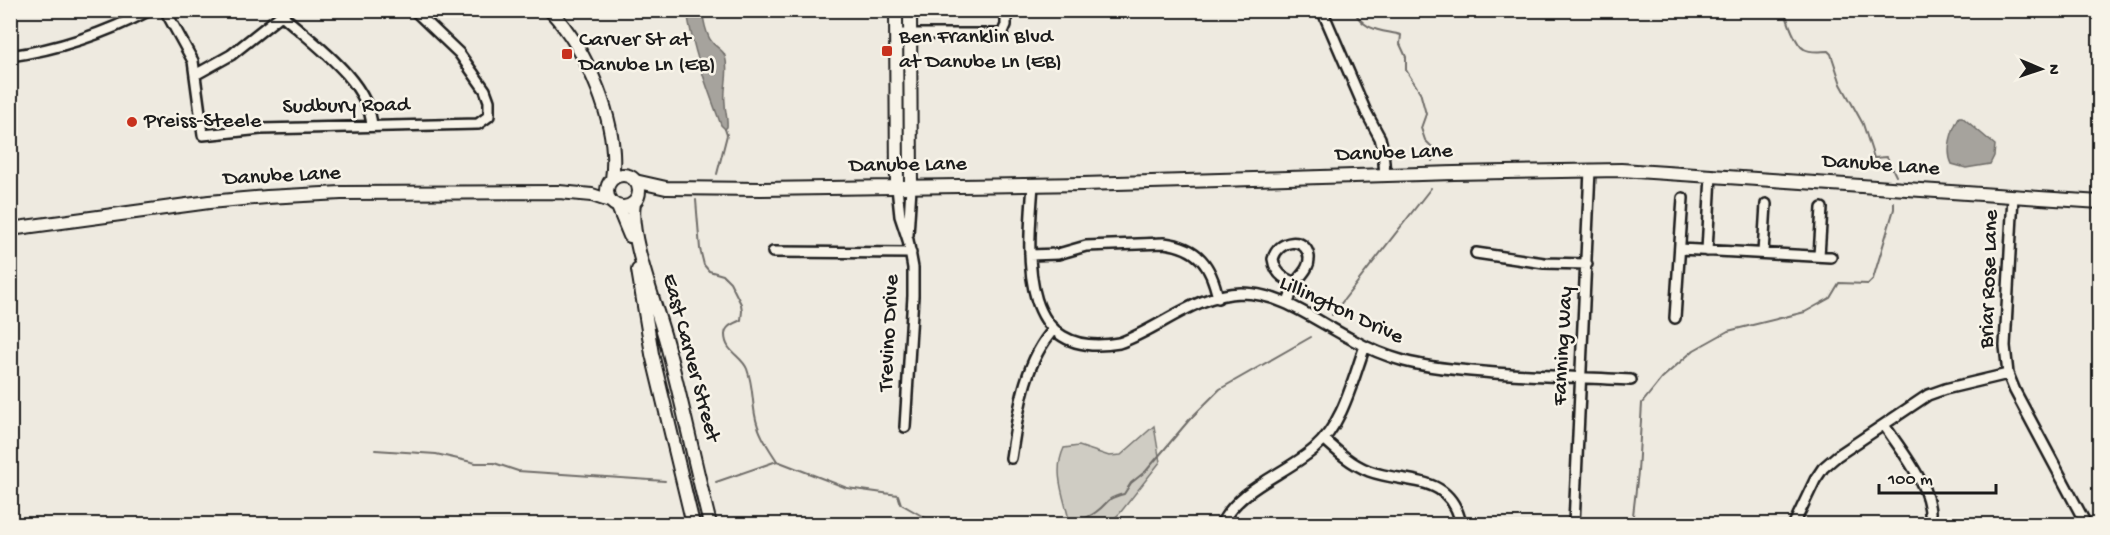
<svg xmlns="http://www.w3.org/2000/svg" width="2110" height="535" viewBox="0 0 2110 535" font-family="'Gochi Hand',sans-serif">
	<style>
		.green { fill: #cfccc3; stroke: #767470; stroke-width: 1.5 }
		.water { fill: #a6a39d; stroke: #6f6d69; stroke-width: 1.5 }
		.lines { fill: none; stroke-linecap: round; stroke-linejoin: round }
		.stream { stroke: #6f6d69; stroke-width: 2 }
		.street-casing { stroke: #1c1c1c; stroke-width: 14 }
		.secondary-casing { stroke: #1c1c1c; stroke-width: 16 }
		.street { stroke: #f7f3e8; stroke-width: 9 }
		.secondary { stroke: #f7f3e8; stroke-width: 12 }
		.poi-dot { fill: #c8321e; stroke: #f7f3e8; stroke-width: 2 }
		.labels { text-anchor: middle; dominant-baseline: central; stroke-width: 5; stroke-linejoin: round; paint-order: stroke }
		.poi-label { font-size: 22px; fill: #1c1c1c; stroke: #f7f3e8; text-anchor: start }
		.street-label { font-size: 22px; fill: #1c1c1c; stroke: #f7f3e8 }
	</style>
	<rect width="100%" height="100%" fill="#eeeae0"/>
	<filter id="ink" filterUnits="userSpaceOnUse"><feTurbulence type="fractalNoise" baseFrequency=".0167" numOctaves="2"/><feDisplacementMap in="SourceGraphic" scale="12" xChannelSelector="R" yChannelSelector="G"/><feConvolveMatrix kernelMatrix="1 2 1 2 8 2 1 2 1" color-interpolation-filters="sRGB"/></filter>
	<g filter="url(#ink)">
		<path class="green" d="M1154 426 1160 462 1120 513 1108 524H1070C1065 499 1052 473 1064 448L1079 446 1109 456 1121 455Z"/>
		<path class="water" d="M687 11H702C704 20 705 34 712 42 716 48 723 49 725 56 730 72 723 87 725 103 725 112 728 118 727 127L725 129 721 125C707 87 693 51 687 11Z
			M1959 117H1962L1995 145 1994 156 1990 164 1966 168 1952 164C1945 150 1952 130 1959 117Z"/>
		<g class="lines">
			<path class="stream" d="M1354 10C1363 31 1381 30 1401 35L1400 44 1406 57V70L1420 92 1426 114 1421 128 1425 140 1436 151 1432 161
				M1785 10C1787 20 1796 45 1804 49 1811 53 1821 51 1828 51L1831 54 1841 84 1863 124 1874 158 1887 157 1896 176
				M717 174 727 135 725 129
				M696 200 700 249 704 265 709 271 723 275 730 282 741 304 742 311 741 320C733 324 725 326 725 335 725 352 742 356 747 369 753 385 752 400 755 415 758 433 768 447 777 461
				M1332 315 1431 188
				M375 450 436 454 476 463H494L518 471 665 481
				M716 482 777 461 847 488 898 495 901 504 936 524
				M1074 524C1081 520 1089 517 1096 512 1110 502 1104 499 1124 494L1131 483 1146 471 1190 419 1220 389 1311 337
				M1632 524 1638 472 1642 403 1662 378 1694 350 1728 331 1805 312 1830 298 1839 283 1868 284 1873 279 1894 209V202"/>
			<defs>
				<path id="street" d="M165 10 193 61 203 135 261 129 478 124 489 116V101L485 90 459 53 414 10
					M1322 10 1366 112 1380 138 1383 150 1385 176
					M282 15C313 43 369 81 372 126
					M896 34H999L1003 32 1006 25V10
					M10 56C60 49 106 33 150 10
					M195 75 231 55 285 12
					M1033 185C1028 252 1016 361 1119 343 1159 329 1196 294 1241 293 1283 293 1317 322 1353 340 1369 349 1386 356 1404 361 1426 367 1448 369 1471 371 1524 376 1578 377 1631 380
					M897 187 900 216 908 240 913 268V296L905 427
					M2013 196 2005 346 2008 374 2015 391 2086 524
					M908 235 911 187
					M1680 249 1831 257
					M1707 251 1711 175
					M773 252 911 253
					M1476 253 1544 263 1587 264
					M1763 253 1766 204
					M1030 255 1058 254 1086 246 1164 243C1198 247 1211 265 1218 298
					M1819 256 1822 208
					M1288 304C1290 298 1292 286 1296 282 1301 275 1310 268 1309 257 1306 236 1278 239 1273 259 1275 272 1283 279 1294 282
					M1675 318 1683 198
					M1884 425C1903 453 1934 489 1930 524
					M1324 439C1337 451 1351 464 1369 471 1407 485 1450 472 1461 524
					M1011 458C1018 415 1023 363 1054 329
					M1221 524C1242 486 1282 476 1314 449 1343 424 1352 382 1365 346
					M1574 524 1590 170
					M1794 524 1815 480 1823 468 1837 456 1928 395 1945 389 2008 374"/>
				<path id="secondary" d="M550 10C587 50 620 124 612 179
					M896 10 897 187
					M910 10 911 187
					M607 191a16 16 0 1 1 32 0a16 16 0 1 1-32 0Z
					M635 181 666 188 762 189 1083 184 1454 173 1621 170 2100 202
					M634 203C628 237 658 309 667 345 683 405 695 465 710 524
					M618 207 630 236
					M10 229 209 202 267 197 341 193 559 192 592 195 610 201
					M638 270 652 354 693 524"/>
			</defs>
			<use href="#street" class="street-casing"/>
			<use href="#secondary" class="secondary-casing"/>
			<use href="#street" class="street"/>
			<use href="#secondary" class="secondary"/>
		</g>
	</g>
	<g class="poi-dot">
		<rect x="881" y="45" width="12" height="12" rx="3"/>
		<rect x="561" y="48" width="12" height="12" rx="3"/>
		<circle cx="132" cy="122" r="6"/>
	</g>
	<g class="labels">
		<g class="poi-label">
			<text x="899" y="38">Ben Franklin Blvd<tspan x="899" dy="25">at Danube Ln (EB)</tspan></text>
			<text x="579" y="41">Carver St at<tspan x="579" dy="25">Danube Ln (EB)</tspan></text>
			<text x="144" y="122">Preiss-Steele</text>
		</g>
		<g class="street-label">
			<text transform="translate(346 107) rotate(-1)">Sudbury Road</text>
			<text transform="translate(1394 154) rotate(-2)">Danube Lane</text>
			<text transform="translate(908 166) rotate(-1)">Danube Lane</text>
			<text transform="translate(1881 166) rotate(4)">Danube Lane</text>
			<text transform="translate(282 177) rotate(-3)">Danube Lane</text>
			<text transform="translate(1990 279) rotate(-88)">Briar Rose Lane</text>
			<text transform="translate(1341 311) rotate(25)">Lillington Drive</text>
			<text transform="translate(890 333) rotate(-87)">Trevino Drive</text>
			<text transform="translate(1564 346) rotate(-87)">Fanning Way</text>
			<text transform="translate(690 358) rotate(75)">East Carver Street</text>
		</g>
	</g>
	<rect width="2110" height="535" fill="none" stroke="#f7f3e8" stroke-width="36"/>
	<rect x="18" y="18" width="2074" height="499" fill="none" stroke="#1c1c1c" stroke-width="2" filter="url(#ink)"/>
	<g transform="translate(2041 69) rotate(92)" stroke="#f7f3e8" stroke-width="4.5" paint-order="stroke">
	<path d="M0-4.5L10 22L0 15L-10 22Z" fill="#1c1c1c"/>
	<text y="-9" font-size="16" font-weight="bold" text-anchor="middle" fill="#1c1c1c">N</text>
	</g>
	<path d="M1879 484v9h117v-9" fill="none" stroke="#1c1c1c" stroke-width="3"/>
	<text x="1888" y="484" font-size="18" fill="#1c1c1c" stroke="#f7f3e8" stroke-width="4.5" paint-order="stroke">100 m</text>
</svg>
